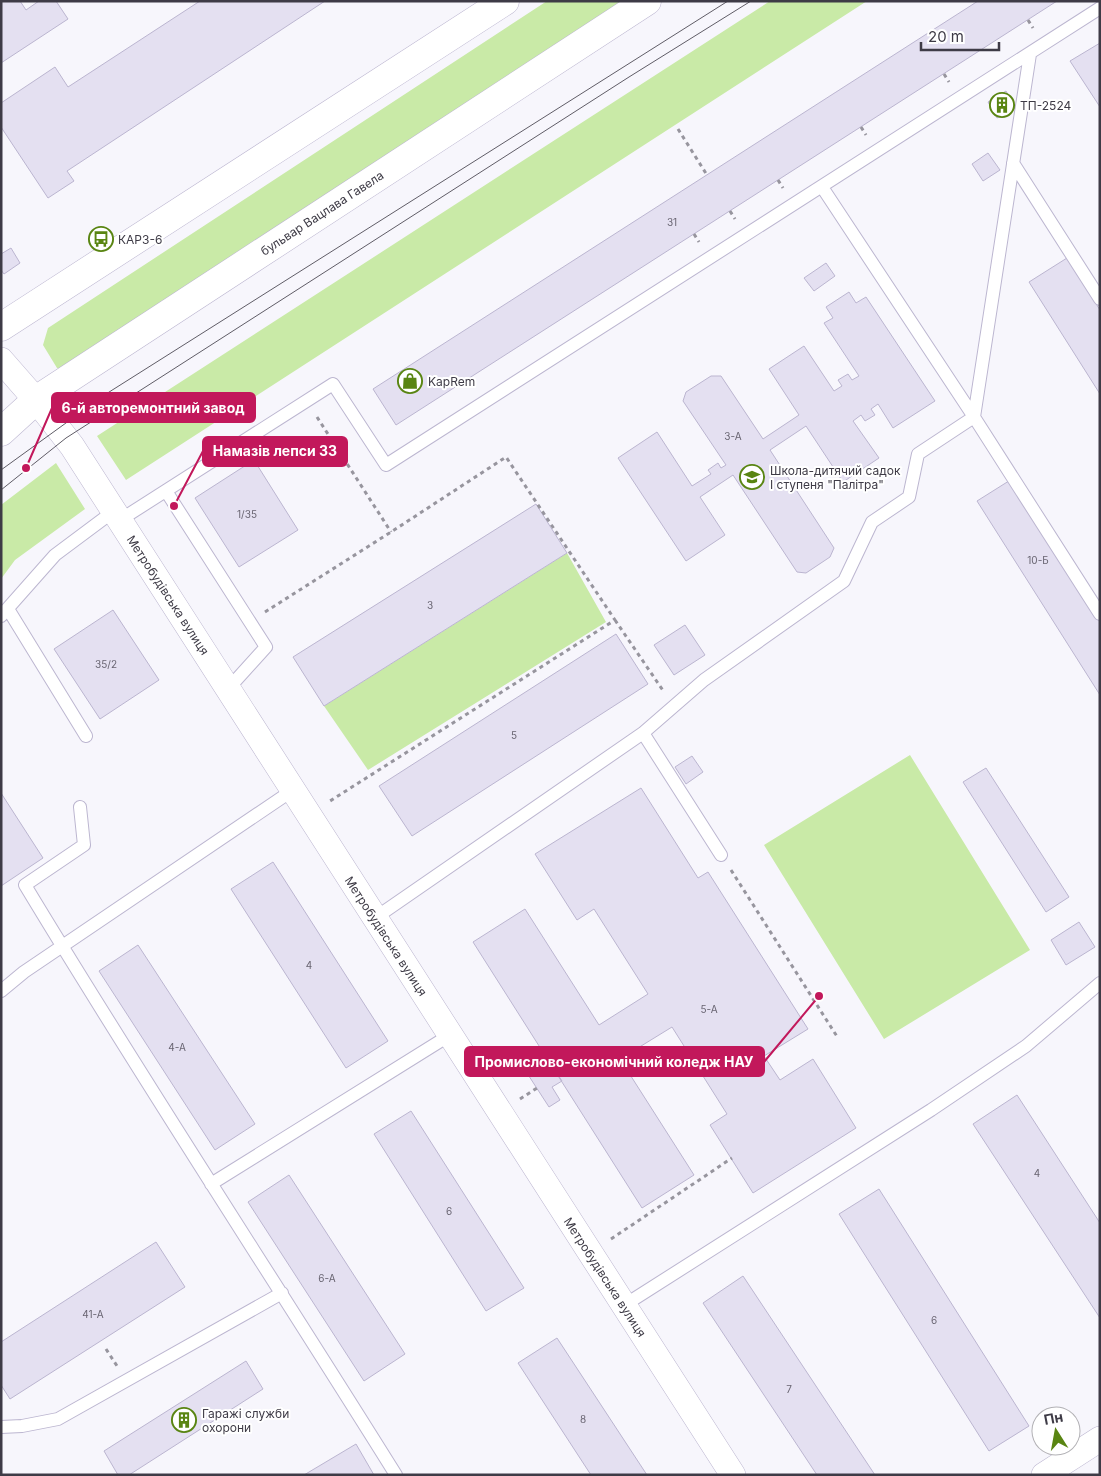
<svg xmlns="http://www.w3.org/2000/svg" width="1101" height="1476" viewBox="0 0 1101 1476" font-family="Inter,sans-serif">
	<style>
		.green { fill: #c9eaa7 }
		.building { fill: #e4e0f1; stroke: #bbb5d0 }
		.lines { fill: none; stroke-linecap: round; stroke-linejoin: round }
		.service-casing { stroke: #bcb6d0; stroke-width: 14 }
		.minor-casing { stroke: #bcb6d0; stroke-width: 26 }
		.secondary-casing { stroke: #bcb6d0; stroke-width: 29 }
		.path { stroke: #97959e; stroke-width: 3; stroke-dasharray: 4 4; stroke-linecap: butt }
		.service { stroke: #fff; stroke-width: 12 }
		.minor { stroke: #fff; stroke-width: 25 }
		.secondary { stroke: #fff; stroke-width: 28 }
		.tram { stroke: #5f5c66; stroke-width: 1 }
		.labels { text-anchor: middle; dominant-baseline: central; stroke-width: 4; stroke-linejoin: round; paint-order: stroke }
		.number-label { font-size: 10px; fill: #686471 }
		.poi-label { font-size: 12px; fill: #3e3b46; stroke: #fff; text-anchor: start }
		.street-label { font-size: 12px; fill: #3e3b46; stroke: #fff }
		.leader { fill: none; stroke: #c2185b; stroke-width: 2 }
		.callout-dot { fill: #c2185b; stroke: #fff; stroke-width: 2 }
		.callout { fill: #c2185b; stroke: #c2185b; stroke-width: 2 }
		.callout-label { font-size: 14px; text-anchor: middle; font-weight: bold; fill: #fff }
	</style>
	<rect width="100%" height="100%" fill="#f7f6fc"/>
	<path class="green" d="M547 1H627L70 373 57 368 43 345 48 328Z
		M770 1H867L126 480 97 436Z
		M56 463 85 509 15 560 1 579V505Z
		M567 553 606 622 368 770 324 706Z
		M910 755 1030 950 884 1039 764 845Z"/>
	<path class="building" d="M1 1H20L26 10 39 1H56L68 19 1 63Z
		M200 1H325L67 171 74 181 48 198 1 127V103L55 67 68 87Z
		M978 1H1057L396 425 373 389Z
		M1100 43V107L1070 61Z
		M1006 91 1015 108 997 118 988 102Z
		M988 153 1000 170 983 181 972 164Z
		M11 248 20 263 4 274 1 270V254Z
		M1067 258 1100 310V394L1029 282Z
		M826 263 835 276 814 291 804 278Z
		M849 292 856 303 866 297 935 401 893 428 878 404 871 409 875 415 865 421 861 415 853 421 879 458 843 482 806 426 770 450 834 548 830 557 806 573 797 572 733 475 700 497 725 535 686 561 618 458 657 432 692 486 711 474 708 470 718 463 721 468 726 465 683 401 686 392 711 376H721L763 439 799 415 769 369 804 346 834 391 842 386 838 380 848 374 852 380 859 376 824 323 833 318 826 307Z
		M254 460 298 530 239 567 195 498Z
		M1012 479 1100 618V695L977 501Z
		M536 504 567 553 324 706 293 657Z
		M113 610 159 680 100 719 54 649Z
		M685 625 705 655 674 675 654 645Z
		M616 634 648 684 412 836 379 786Z
		M692 756 703 772 686 784 675 767Z
		M986 768 1069 897 1046 912 963 782Z
		M641 788 698 878 708 872 808 1029 764 1056 780 1080 813 1059 856 1128 753 1193 710 1125 727 1114 672 1027 620 1059 694 1175 642 1208 473 942 525 909 599 1025 648 994 594 909 577 920 535 854Z
		M1 793 43 858 1 886Z
		M273 862 388 1041 346 1068 231 889Z
		M1079 922 1095 947 1066 965 1051 940Z
		M138 945 255 1124 215 1150 99 971Z
		M536 1063 544 1075 554 1069 562 1081 552 1087 560 1100 549 1107 525 1070Z
		M1017 1095 1100 1223V1318L973 1124Z
		M411 1111 524 1288 486 1311 374 1134Z
		M289 1175 405 1354 364 1381 248 1202Z
		M879 1189 1029 1426 989 1451 839 1214Z
		M156 1242 185 1287 10 1399 1 1385V1342Z
		M743 1276 875 1475H817L703 1303Z
		M557 1338 647 1475H591L518 1363Z
		M246 1361 263 1389 129 1475H118L104 1451Z
		M356 1444 374 1475H304Z"/>
	<g class="lines">
		<defs>
			<path id="service" d="M1013 163 1100 299
				M822 187 974 417 1100 614
				M166 491 266 647 228 689
				M120 520 333 384 386 465 1100 8
				M8 609 86 736
				M1 616 55 555 114 511
				M643 733 721 855
				M80 807 84 845 25 885C145 1084 273 1278 396 1475
				M375 918 643 733 704 680 844 581 872 522 909 497 918 454 974 417 1030 54
				M1 991 24 972 293 790
				M211 1184 450 1035
				M623 1306 931 1110 1026 1046 1100 983
				M1 1427 22 1426 58 1419 282 1293"/>
			<path id="minor" d="M1 360 36 400 72 446 733 1475
				M1044 1475 1100 1439"/>
			<path id="secondary" d="M1 327 505 1
				M1 432 36 400 647 1"/>
		</defs>
		<use href="#service" class="service-casing"/>
		<use href="#minor" class="minor-casing"/>
		<use href="#secondary" class="secondary-casing"/>
		<path class="path" d="M1028 20 1033 28
			M944 74 949 82
			M861 127 866 135
			M678 129 707 175
			M778 180 783 188
			M730 211 735 219
			M694 234 699 242
			M317 417 391 532
			M265 612 391 532 506 457 615 620 330 801
			M615 620 664 692
			M731 870 838 1038
			M520 1099 537 1088
			M611 1239 732 1158
			M106 1349 117 1366"/>
		<use href="#service" class="service"/>
		<use href="#minor" class="minor"/>
		<use href="#secondary" class="secondary"/>
		<path class="tram" d="M1 470 106 394 728 1
			M1 490 66 438 629 77 751 1"/>
	</g>
	<defs>
		<symbol id="building-ring" viewBox="-11 -11 22 22"><circle r="9.5" fill="#fff" stroke="#598512" stroke-width="1.5"/><path d="M-4-6H4V6H1V3H-1V6H-4ZM-2.5-4.3h1.7v1.8h-1.7ZM.8-4.3h1.7v1.8H.8ZM-2.5-1h1.7V.8h-1.7ZM.8-1h1.7V.8H.8Z" fill="#598512"/></symbol>
		<symbol id="bus-ring" viewBox="-11 -11 22 22"><circle r="9.5" fill="#fff" stroke="#598512" stroke-width="1.5"/><path d="M-5-6H5V4H4V6H2V4H-2V6H-4V4H-5ZM-3.5-4V0h7V-4ZM-3.5 1.2v1.5H-2V1.2ZM2 1.2v1.5H3.5V1.2Z" fill="#598512"/></symbol>
		<symbol id="shop-ring" viewBox="-11 -11 22 22"><circle r="9.5" fill="#fff" stroke="#598512" stroke-width="1.5"/><path d="M-5-2.5h2.3a2.7 3.5 0 0 1 5.4 0H5L5.5 6h-11ZM-1.5-2.5h3a1.5 2.3 0 0 0-3 0Z" fill="#598512"/></symbol>
		<symbol id="school-ring" viewBox="-11 -11 22 22"><circle r="9.5" fill="#fff" stroke="#598512" stroke-width="1.5"/><path d="M0-5L7-2L0 1L-7-2ZM-4 1L0 2.5L4 1V4Q0 6-4 4Z" fill="#598512"/></symbol>
	</defs>
	<g fill-rule="evenodd">
		<use href="#building-ring" x="988" y="91" width="28" height="28"/>
		<use href="#bus-ring" x="87" y="225" width="28" height="28"/>
		<use href="#shop-ring" x="396" y="367" width="28" height="28"/>
		<use href="#school-ring" x="738" y="463" width="28" height="28"/>
		<use href="#building-ring" x="170" y="1406" width="28" height="28"/>
	</g>
	<g class="labels">
		<g class="number-label">
			<text x="672" y="222">31</text>
			<text x="733" y="436">3-А</text>
			<text x="247" y="514">1/35</text>
			<text x="1038" y="560">10-Б</text>
			<text x="430" y="605">3</text>
			<text x="106" y="664">35/2</text>
			<text x="514" y="735">5</text>
			<text x="309" y="965">4</text>
			<text x="709" y="1009">5-А</text>
			<text x="177" y="1047">4-А</text>
			<text x="1037" y="1173">4</text>
			<text x="449" y="1211">6</text>
			<text x="327" y="1278">6-А</text>
			<text x="93" y="1314">41-А</text>
			<text x="934" y="1320">6</text>
			<text x="789" y="1389">7</text>
			<text x="583" y="1419">8</text>
		</g>
		<g class="poi-label">
			<text x="1020" y="105">ТП-2524</text>
			<text x="118" y="239">КАРЗ-6</text>
			<text x="428" y="381">KapRem</text>
			<text x="770" y="470">Школа-дитячий садок<tspan x="770" dy="14">І ступеня "Палітра"</tspan></text>
			<text x="202" y="1413">Гаражі служби<tspan x="202" dy="14">охорони</tspan></text>
		</g>
		<g class="street-label">
			<text transform="translate(322 213) rotate(-33)">бульвар Вацлава Гавела</text>
			<text transform="translate(168 595) rotate(57)">Метробудівська вулиця</text>
			<text transform="translate(386 936) rotate(57)">Метробудівська вулиця</text>
			<text transform="translate(605 1277) rotate(57)">Метробудівська вулиця</text>
		</g>
	</g>
	<path class="leader" d="M26 468L52 408M174 506L203 451M819 996L764 1062"/>
	<g class="callout-dot">
		<circle cx="26" cy="468" r="5"/>
		<circle cx="174" cy="506" r="5"/>
		<circle cx="819" cy="996" r="5"/>
	</g>
	<g class="callout">
		<rect x="52" y="393" width="203" height="29" rx="5"/>
		<rect x="203" y="437" width="144" height="29" rx="5"/>
		<rect x="465" y="1047" width="299" height="29" rx="5"/>
	</g>
	<g class="callout-label">
		<text x="153" y="413">6-й авторемонтний завод</text>
		<text x="275" y="456">Намазів лепси 33</text>
		<text x="614" y="1067">Промислово-економічний коледж НАУ</text>
	</g>
	<rect width="1101" height="1476" fill="none" stroke="#3e3b46" stroke-width="5"/>
	<g transform="translate(1056 1431) rotate(349)"><circle r="24" fill="#ffffff" stroke="#b2b1b5"/>
	<path d="M0-4L9 19L0 12L-9 19Z" fill="#598512"/>
	<text y="-8" font-size="14" font-weight="bold" text-anchor="middle" fill="#3e3b46">Пн</text>
	</g>
	<path d="M921 42v8h78v-8" fill="none" stroke="#3e3b46" stroke-width="2.5"/>
	<text x="928" y="42" font-size="15" fill="#3e3b46" stroke="#ffffff" stroke-width="4" paint-order="stroke">20 m</text>
</svg>
